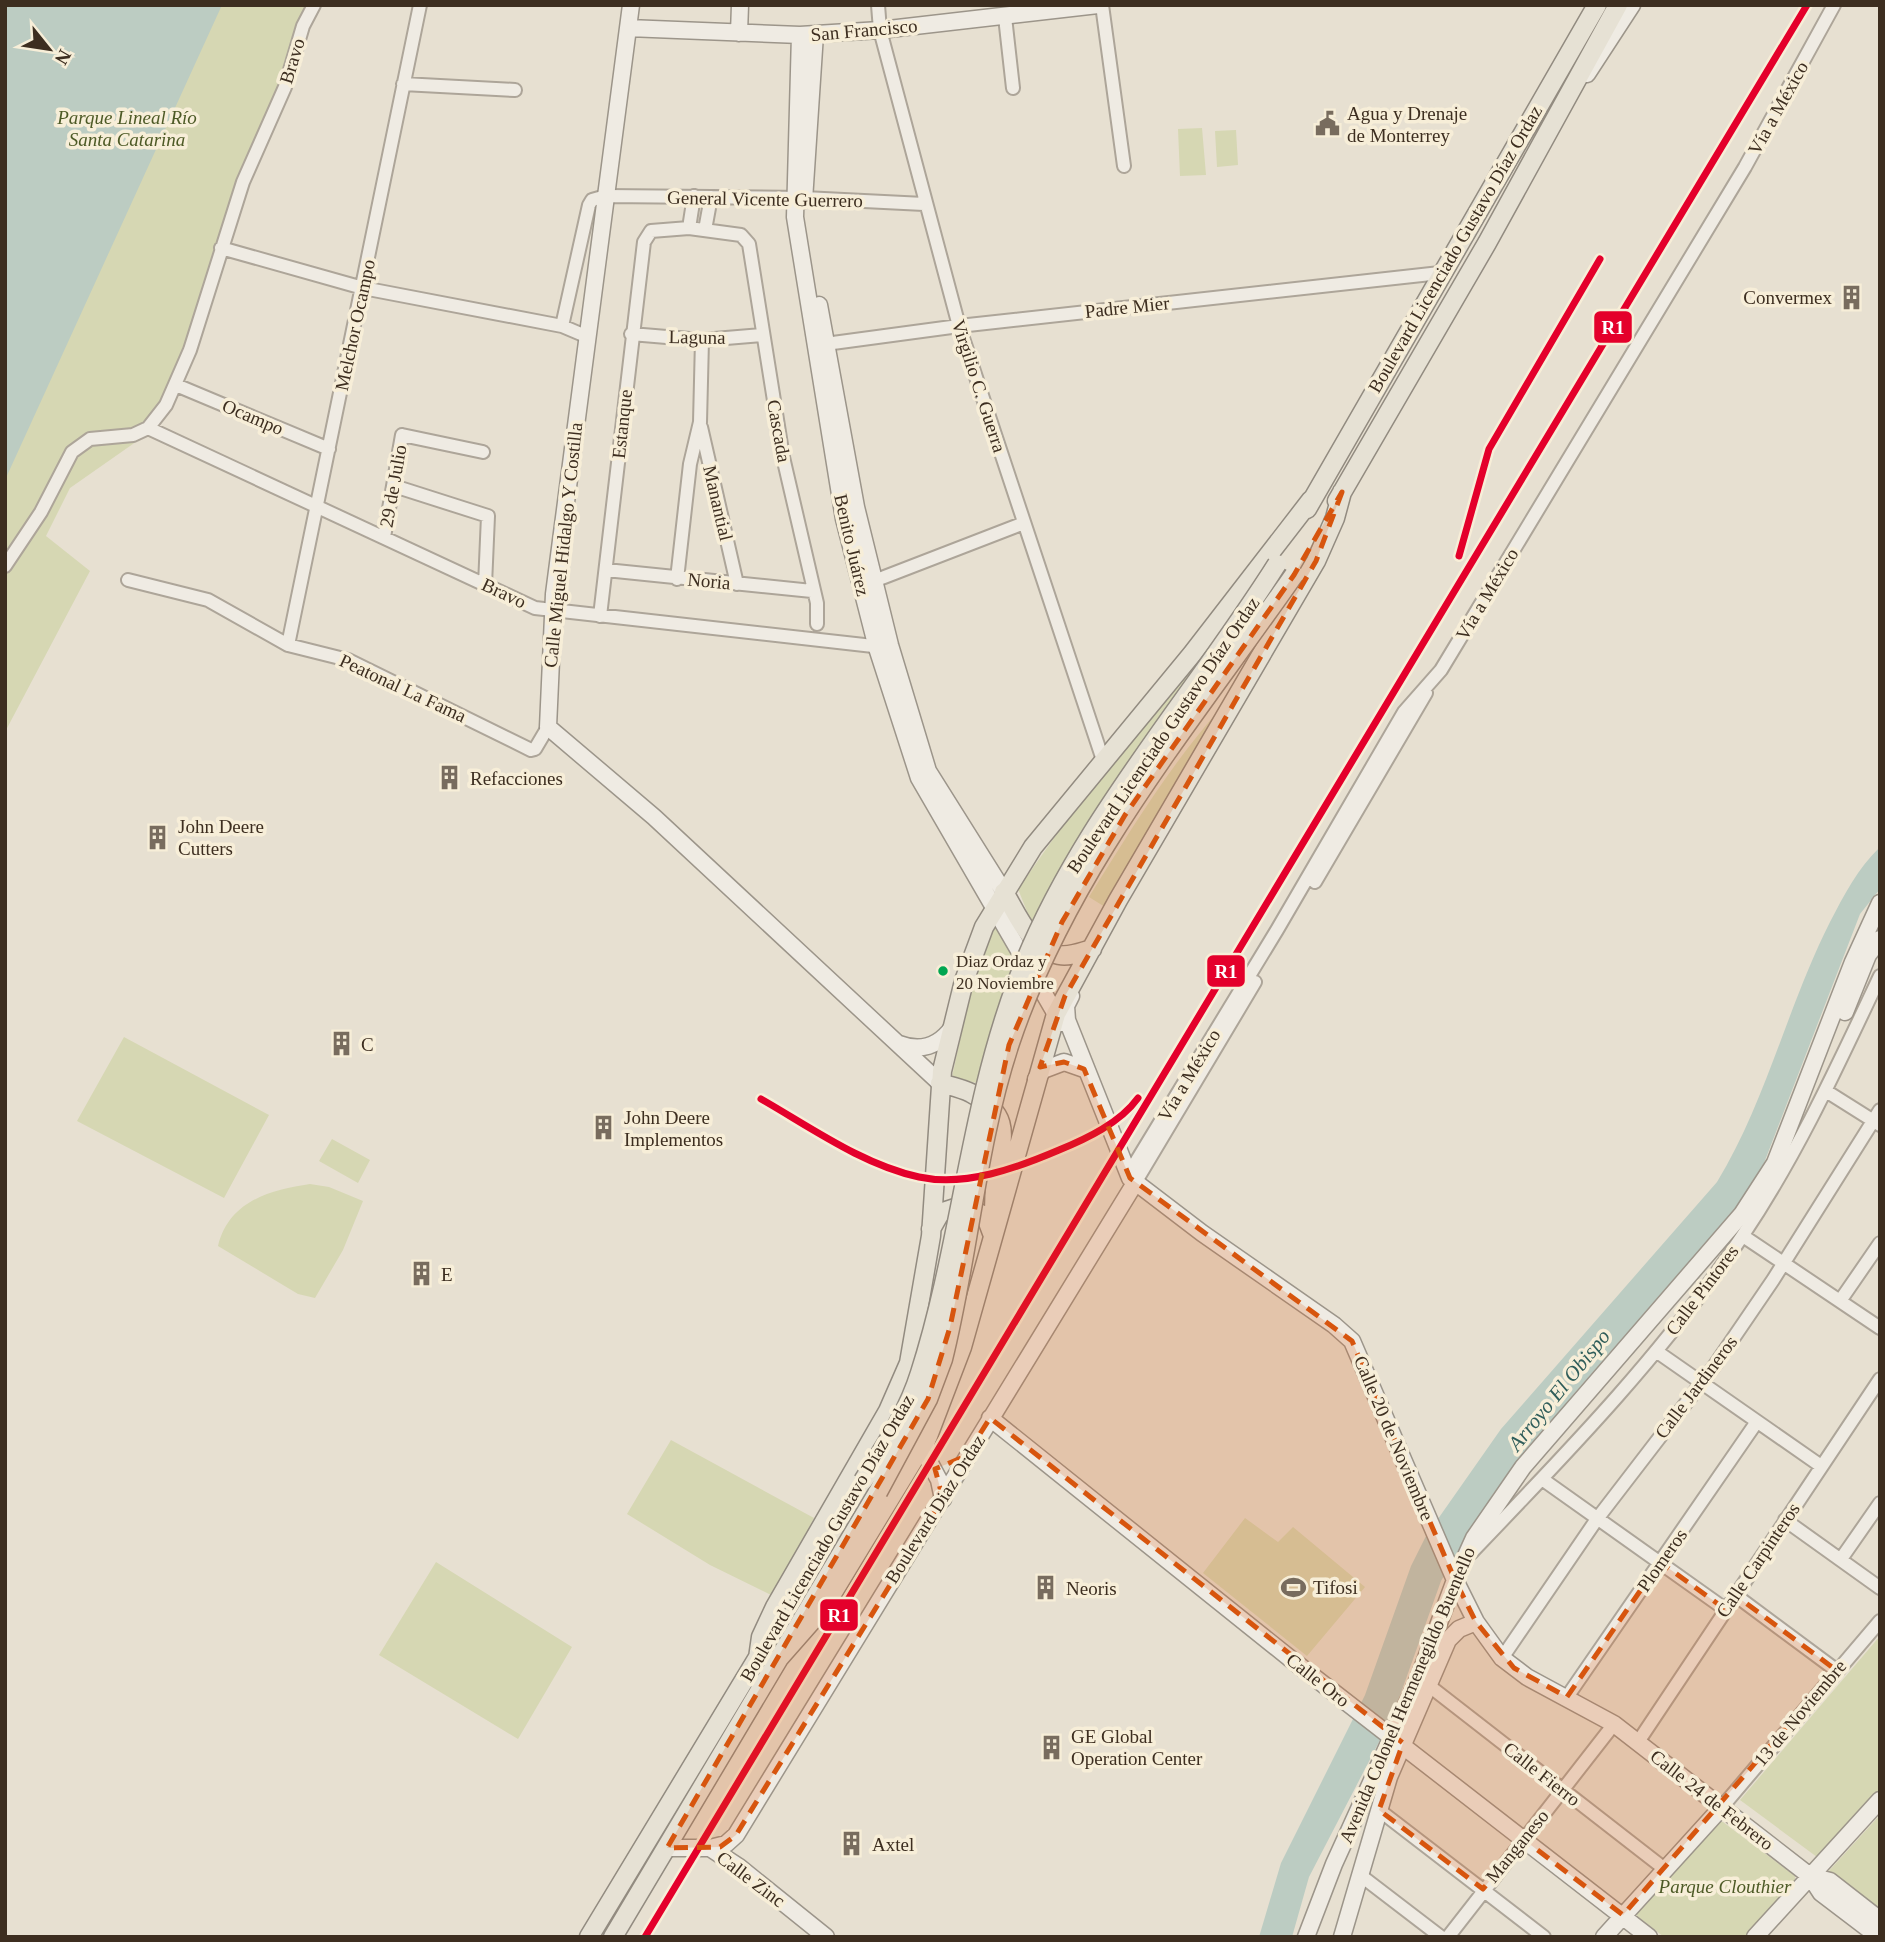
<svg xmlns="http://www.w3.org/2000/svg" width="1885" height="1942" viewBox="0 0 1885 1942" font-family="Georgia,serif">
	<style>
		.green { fill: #d6d7b3 }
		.water { fill: #bcccc2 }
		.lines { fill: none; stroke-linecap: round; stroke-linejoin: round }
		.street-casing { stroke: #ada599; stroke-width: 16 }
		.secondary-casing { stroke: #9c958a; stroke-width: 19 }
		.primary-casing { stroke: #928b80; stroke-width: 21 }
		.street { stroke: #efebe3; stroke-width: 12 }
		.secondary { stroke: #efebe3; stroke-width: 16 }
		.primary { stroke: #e6e1d4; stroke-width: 18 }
		.primary-bridge-casing { stroke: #928b80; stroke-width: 21; stroke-linecap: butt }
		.primary-bridge { stroke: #e6e1d4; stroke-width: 18 }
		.rail-1-casing { stroke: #f7eed8; stroke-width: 12 }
		.rail-1 { stroke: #e4002b; stroke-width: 7 }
		.marked { fill: #d7550e; fill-opacity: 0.2; stroke: #d7550e; stroke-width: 5; stroke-dasharray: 14 9; stroke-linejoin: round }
		.bus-dot { fill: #00a651; stroke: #f7eed8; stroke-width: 2.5 }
		.labels { text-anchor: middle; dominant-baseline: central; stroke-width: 7; stroke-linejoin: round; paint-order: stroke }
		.bus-label { font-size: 17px; fill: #3d2e20; stroke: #f7eed8; text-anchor: start }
		.street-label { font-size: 19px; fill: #3d2e20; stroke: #f7eed8 }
		.poi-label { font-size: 19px; fill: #3d2e20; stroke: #f7eed8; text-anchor: start }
		.park-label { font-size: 19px; font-style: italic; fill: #4d5a26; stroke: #f7eed8 }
		.water-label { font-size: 21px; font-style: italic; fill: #2f5d5a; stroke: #f7eed8 }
		.line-badge { stroke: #f7eed8; stroke-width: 2.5 }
		.badge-label { font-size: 19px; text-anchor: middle; font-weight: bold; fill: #fff }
	</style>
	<rect width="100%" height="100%" fill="#e7e0d1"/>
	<path class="green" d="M5 5H307L298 22 271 112 234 186 184 355 150 432 70 488 46 536 90 571 5 732Z
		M1202 128 1206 175 1180 176 1178 129Z
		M1236 130 1238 165 1217 167 1215 131Z
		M1283 540 1032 924 1018 889 1092 784Z
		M1221 708 1105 907 1089 897C1130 831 1170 765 1221 708Z
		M996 920 1019 958 977 1083 952 1077 973 979Z
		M124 1037 269 1115 224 1198 77 1121Z
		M332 1139 370 1160 358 1183 319 1161Z
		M310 1184 329 1187 363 1201 343 1250 315 1298 298 1294 218 1246C229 1201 270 1190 310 1184Z
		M671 1440 814 1518 773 1596 710 1565 627 1514Z
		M1245 1518 1278 1542 1293 1527 1365 1587 1307 1656 1203 1573Z
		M436 1562 572 1647 518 1739 379 1655Z
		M1880 1636V1789L1817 1857 1740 1800Z
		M1880 1815V1913L1827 1873Z
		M1715 1822H1723L1795 1876V1882L1746 1937H1664L1637 1916 1636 1909Z"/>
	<path class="water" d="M5 5H222L5 480Z
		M1880 847V889L1860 914 1764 1163 1740 1203 1572 1396 1493 1494 1441 1581 1393 1715 1309 1877 1292 1937H1259L1281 1863 1365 1695 1411 1566 1426 1536 1501 1429 1717 1182C1766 1102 1787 1007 1830 922 1844 895 1858 868 1880 847Z"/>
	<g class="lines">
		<defs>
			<path id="street" d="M878 5 880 30 959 326 1103 760
				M1102 5 1124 166
				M1005 17 1013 88
				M403 84 515 90
				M689 228 694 196
				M705 230 711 197
				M221 248 363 288 562 326 588 337
				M562 326 589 205 592 200 606 196 804 198 924 204
				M631 334 702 340 762 335
				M818 345 959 326 1440 273
				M176 385 329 449
				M701 427 737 584
				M148 428 535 608 882 647
				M394 486 488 516 485 585
				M384 537 402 435 483 452
				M5 566 41 512 72 452 90 439 133 435 148 428 166 405 190 350 243 182 285 87 303 26 314 5
				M606 570 812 591
				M677 579 690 464 700 422 702 340
				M128 580 208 600 288 645 348 660 531 750 535 749 548 727
				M874 581 1024 523
				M600 616 644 242 651 231 689 228 741 235 749 244 783 457 817 603V624
				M288 645 420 5
				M1315 882 1426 693
				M1826 1091 1880 1125
				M1128 1175 1277 930 1404 712 1441 670 1745 167 1834 5
				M1135 1183 1255 982
				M1743 1236 1880 1328
				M1840 1301 1880 1243
				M1656 1351 1821 1466
				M1542 1479 1725 1609
				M1785 1520 1880 1588
				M1470 1554C1567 1453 1666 1351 1743 1235 1798 1153 1838 1065 1880 976
				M1841 1559 1880 1503
				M1735 1595 1836 1670
				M1502 1658 1597 1519 1713 1368 1773 1280 1880 1110
				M1423 1681 1666 1870
				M1567 1697 1756 1423
				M1638 1742 1880 1379
				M1722 1807 1880 1621
				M1379 1810 1544 1937
				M1360 1875 1441 1937
				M1448 1937 1614 1724"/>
			<path id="secondary" d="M631 5 554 594 548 727 654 817 940 1083
				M628 28 800 35 880 30 1098 5
				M739 33 740 5
				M800 35 795 217 844 519 877 648 919 778 1061 1023
				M1587 74 1632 5
				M804 200 815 34
				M819 305 856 507 890 645 928 771 1004 892
				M1071 996 1066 1006 1067 1020 1130 1178 1202 1233 1334 1325 1352 1341 1455 1580 1476 1622 1502 1658 1527 1677 1614 1724 1810 1876 1821 1893 1879 1937
				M1845 1012 1868 955 1880 939
				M899 1044C920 1052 939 1046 952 1028
				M1036 1079 1043 1070 1064 1062 1084 1069
				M990 1418 1292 1660 1649 1937
				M928 1437 924 1452 939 1480 943 1499
				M667 1848H710L739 1867 826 1937
				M710 1848 726 1844 736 1835 1135 1183
				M1810 1876 1830 1881 1880 1920
				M1306 1937 1334 1864 1419 1677 1455 1580 1474 1538 1523 1467 1742 1214 1775 1163 1853 962 1880 903
				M1342 1937 1389 1777 1448 1640 1459 1629 1476 1622
				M1604 1937 1722 1807
				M1755 1937 1880 1800"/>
			<path id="primary" d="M1337 501 1487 243 1618 5
				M1307 509 1597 5
				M1004 892C1017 914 1031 949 1059 955 1070 957 1081 952 1092 949
				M940 1083C950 1086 961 1088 971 1093 1013 1116 1002 1137 996 1176 994 1191 994 1205 994 1220
				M931 1229 940 1213 964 1205 986 1217 992 1233
				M780 1657 824 1607 928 1436 962 1347 1056 1014 1118 900 1316 561 1335 518 1342 492
				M758 1658 761 1637 775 1607 888 1411 909 1363 931 1236 942 1071 964 981 984 927 1033 847 1192 654 1311 500
				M589 1937 763 1649
				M613 1937 878 1492"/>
		</defs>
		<use href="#street" class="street-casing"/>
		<use href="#secondary" class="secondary-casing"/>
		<use href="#primary" class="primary-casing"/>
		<use href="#street" class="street"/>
		<use href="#secondary" class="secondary"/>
		<use href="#primary" class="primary"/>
		<defs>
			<path id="primary-bridge" d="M863 1481C885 1446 908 1412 920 1373 961 1245 969 1110 1017 982 1074 828 1190 702 1277 564
				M878 1492 928 1399 943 1359C969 1255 976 1145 1010 1043 1068 869 1190 724 1294 575"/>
		</defs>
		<use href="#primary-bridge" class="primary-bridge-casing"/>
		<use href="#primary-bridge" class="primary-bridge"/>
		<defs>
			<path id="rail-1" d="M1459 556 1489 449 1600 259
				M761 1099C810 1127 863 1165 919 1177 965 1187 1017 1168 1059 1150 1086 1139 1120 1123 1138 1098
				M645 1937 1807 5"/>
		</defs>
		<use href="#rail-1" class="rail-1-casing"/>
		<use href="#rail-1" class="rail-1"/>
	</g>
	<path class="marked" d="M1342 492 1316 561 1065 996 1040 1067 1064 1062 1084 1069 1130 1178 1352 1341 1455 1580 1476 1622 1514 1668 1567 1697 1660 1562 1725 1609 1735 1595 1836 1670 1623 1915 1523 1839 1483 1889 1379 1810 1403 1743 990 1418 966 1456 935 1469 943 1499 736 1835 720 1847 667 1848 928 1399 950 1327 1009 1045 1062 922 1125 815 1294 575Z"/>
	<defs>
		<symbol id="civic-bare" viewBox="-9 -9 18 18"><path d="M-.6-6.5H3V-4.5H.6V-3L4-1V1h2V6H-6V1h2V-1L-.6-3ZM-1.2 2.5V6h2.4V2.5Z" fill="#786c5e" stroke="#f7eed8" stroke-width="2.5" paint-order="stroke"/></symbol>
		<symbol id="building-bare" viewBox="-9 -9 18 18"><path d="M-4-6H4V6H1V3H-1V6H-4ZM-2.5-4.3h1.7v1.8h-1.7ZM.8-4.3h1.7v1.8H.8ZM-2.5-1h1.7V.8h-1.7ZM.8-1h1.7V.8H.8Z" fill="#786c5e" stroke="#f7eed8" stroke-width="2.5" paint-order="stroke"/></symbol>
		<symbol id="stadium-bare" viewBox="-9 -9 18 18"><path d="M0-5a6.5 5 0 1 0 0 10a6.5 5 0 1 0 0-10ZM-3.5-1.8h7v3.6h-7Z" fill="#786c5e" stroke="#f7eed8" stroke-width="2.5" paint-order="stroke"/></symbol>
	</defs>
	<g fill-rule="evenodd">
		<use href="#civic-bare" x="1310" y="106" width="35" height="35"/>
		<use href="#building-bare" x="1834" y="280" width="35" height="35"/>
		<use href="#building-bare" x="432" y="760" width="35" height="35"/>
		<use href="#building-bare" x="140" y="820" width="35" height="35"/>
		<use href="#building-bare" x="324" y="1026" width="35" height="35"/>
		<use href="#building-bare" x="586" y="1110" width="35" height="35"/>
		<use href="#building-bare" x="404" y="1256" width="35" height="35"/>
		<use href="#stadium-bare" x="1276" y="1570" width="35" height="35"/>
		<use href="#building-bare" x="1028" y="1570" width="35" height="35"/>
		<use href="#building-bare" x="1034" y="1730" width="35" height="35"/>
		<use href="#building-bare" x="834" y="1826" width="35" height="35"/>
	</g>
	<circle class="bus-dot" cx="943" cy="971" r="6"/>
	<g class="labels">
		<g class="bus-label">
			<text x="956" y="961">Diaz Ordaz y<tspan x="956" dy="22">20 Noviembre</tspan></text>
		</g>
		<g class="street-label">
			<text transform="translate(864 30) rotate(-5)">San Francisco</text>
			<text transform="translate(292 61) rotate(-73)">Bravo</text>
			<text transform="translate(1778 108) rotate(-61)">Vía a México</text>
			<text transform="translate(765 199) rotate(1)">General Vicente Guerrero</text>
			<text transform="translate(1455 249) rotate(-60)">Boulevard Licenciado Gustavo Díaz Ordaz</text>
			<text transform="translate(1127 307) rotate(-6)">Padre Mier</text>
			<text transform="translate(355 325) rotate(-78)">Melchor Ocampo</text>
			<text transform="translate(697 337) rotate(1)">Laguna</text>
			<text transform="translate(979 386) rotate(72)">Virgilio C. Guerra</text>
			<text transform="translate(253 417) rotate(23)">Ocampo</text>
			<text transform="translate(622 424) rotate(-84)">Estanque</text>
			<text transform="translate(779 431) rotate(80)">Cascada</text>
			<text transform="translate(393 486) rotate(-80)">29 de Julio</text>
			<text transform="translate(718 503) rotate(77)">Manantial</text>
			<text transform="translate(563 545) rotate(-84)">Calle Miguel Hidalgo Y Costilla</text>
			<text transform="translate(852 545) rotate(77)">Benito Juárez</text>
			<text transform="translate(709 581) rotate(5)">Noria</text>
			<text transform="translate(504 593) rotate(25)">Bravo</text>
			<text transform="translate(1487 594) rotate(-59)">Vía a México</text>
			<text transform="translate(403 688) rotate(25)">Peatonal La Fama</text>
			<text transform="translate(1163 735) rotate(-56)">Boulevard Licenciado Gustavo Díaz Ordaz</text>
			<text transform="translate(1189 1075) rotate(-59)">Vía a México</text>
			<text transform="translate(1702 1290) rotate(-53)">Calle Pintores</text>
			<text transform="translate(1696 1387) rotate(-53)">Calle Jardineros</text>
			<text transform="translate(1394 1438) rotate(67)">Calle 20 de Noviembre</text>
			<text transform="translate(935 1509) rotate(-58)">Boulevard Diaz Ordaz</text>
			<text transform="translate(827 1538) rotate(-60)">Boulevard Licenciado Gustavo Díaz Ordaz</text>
			<text transform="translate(1662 1560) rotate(-55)">Plomeros</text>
			<text transform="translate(1758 1560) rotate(-56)">Calle Carpinteros</text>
			<text transform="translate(1318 1680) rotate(38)">Calle Oro</text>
			<text transform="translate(1407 1695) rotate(-67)">Avenida Colonel Hermenegildo Buentello</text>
			<text transform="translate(1800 1713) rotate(-50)">13 de Noviembre</text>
			<text transform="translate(1542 1774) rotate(38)">Calle Fierro</text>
			<text transform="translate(1712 1800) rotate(38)">Calle 24 de Febrero</text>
			<text transform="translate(1517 1846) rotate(-51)">Manganeso</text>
			<text transform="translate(751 1879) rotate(37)">Calle Zinc</text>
		</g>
		<g class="poi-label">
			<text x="1347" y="113">Agua y Drenaje<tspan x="1347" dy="22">de Monterrey</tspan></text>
			<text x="1832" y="297" text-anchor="end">Convermex</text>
			<text x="470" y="778">Refacciones</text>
			<text x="178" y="826">John Deere<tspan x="178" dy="22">Cutters</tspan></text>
			<text x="361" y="1044">C</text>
			<text x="624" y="1117">John Deere<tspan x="624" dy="22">Implementos</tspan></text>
			<text x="441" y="1274">E</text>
			<text x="1313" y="1587">Tifosi</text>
			<text x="1066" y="1588">Neoris</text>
			<text x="1071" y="1736">GE Global<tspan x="1071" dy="22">Operation Center</tspan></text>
			<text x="872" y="1844">Axtel</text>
		</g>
		<g class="park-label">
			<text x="127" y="117">Parque Lineal Río<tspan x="127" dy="22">Santa Catarina</tspan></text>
			<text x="1725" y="1886">Parque Clouthier</text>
		</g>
		<g class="water-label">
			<text transform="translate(1559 1390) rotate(-51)">Arroyo El Obispo</text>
		</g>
	</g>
	<g class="line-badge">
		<rect x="1593" y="310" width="40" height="34" rx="7" fill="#e4002b"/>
		<rect x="1206" y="954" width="40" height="34" rx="7" fill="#e4002b"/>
		<rect x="819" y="1598" width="40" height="34" rx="7" fill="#e4002b"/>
	</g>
	<g class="badge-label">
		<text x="1613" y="334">R1</text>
		<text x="1226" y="978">R1</text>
		<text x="839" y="1622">R1</text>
	</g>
	<rect width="1885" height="1942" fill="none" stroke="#3d2e20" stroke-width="14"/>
	<g transform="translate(49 49) rotate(120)" stroke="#f7eed8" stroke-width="5" paint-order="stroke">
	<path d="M0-5L12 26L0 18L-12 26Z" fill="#3d2e20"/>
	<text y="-10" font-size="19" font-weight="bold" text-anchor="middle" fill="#3d2e20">N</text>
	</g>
</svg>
